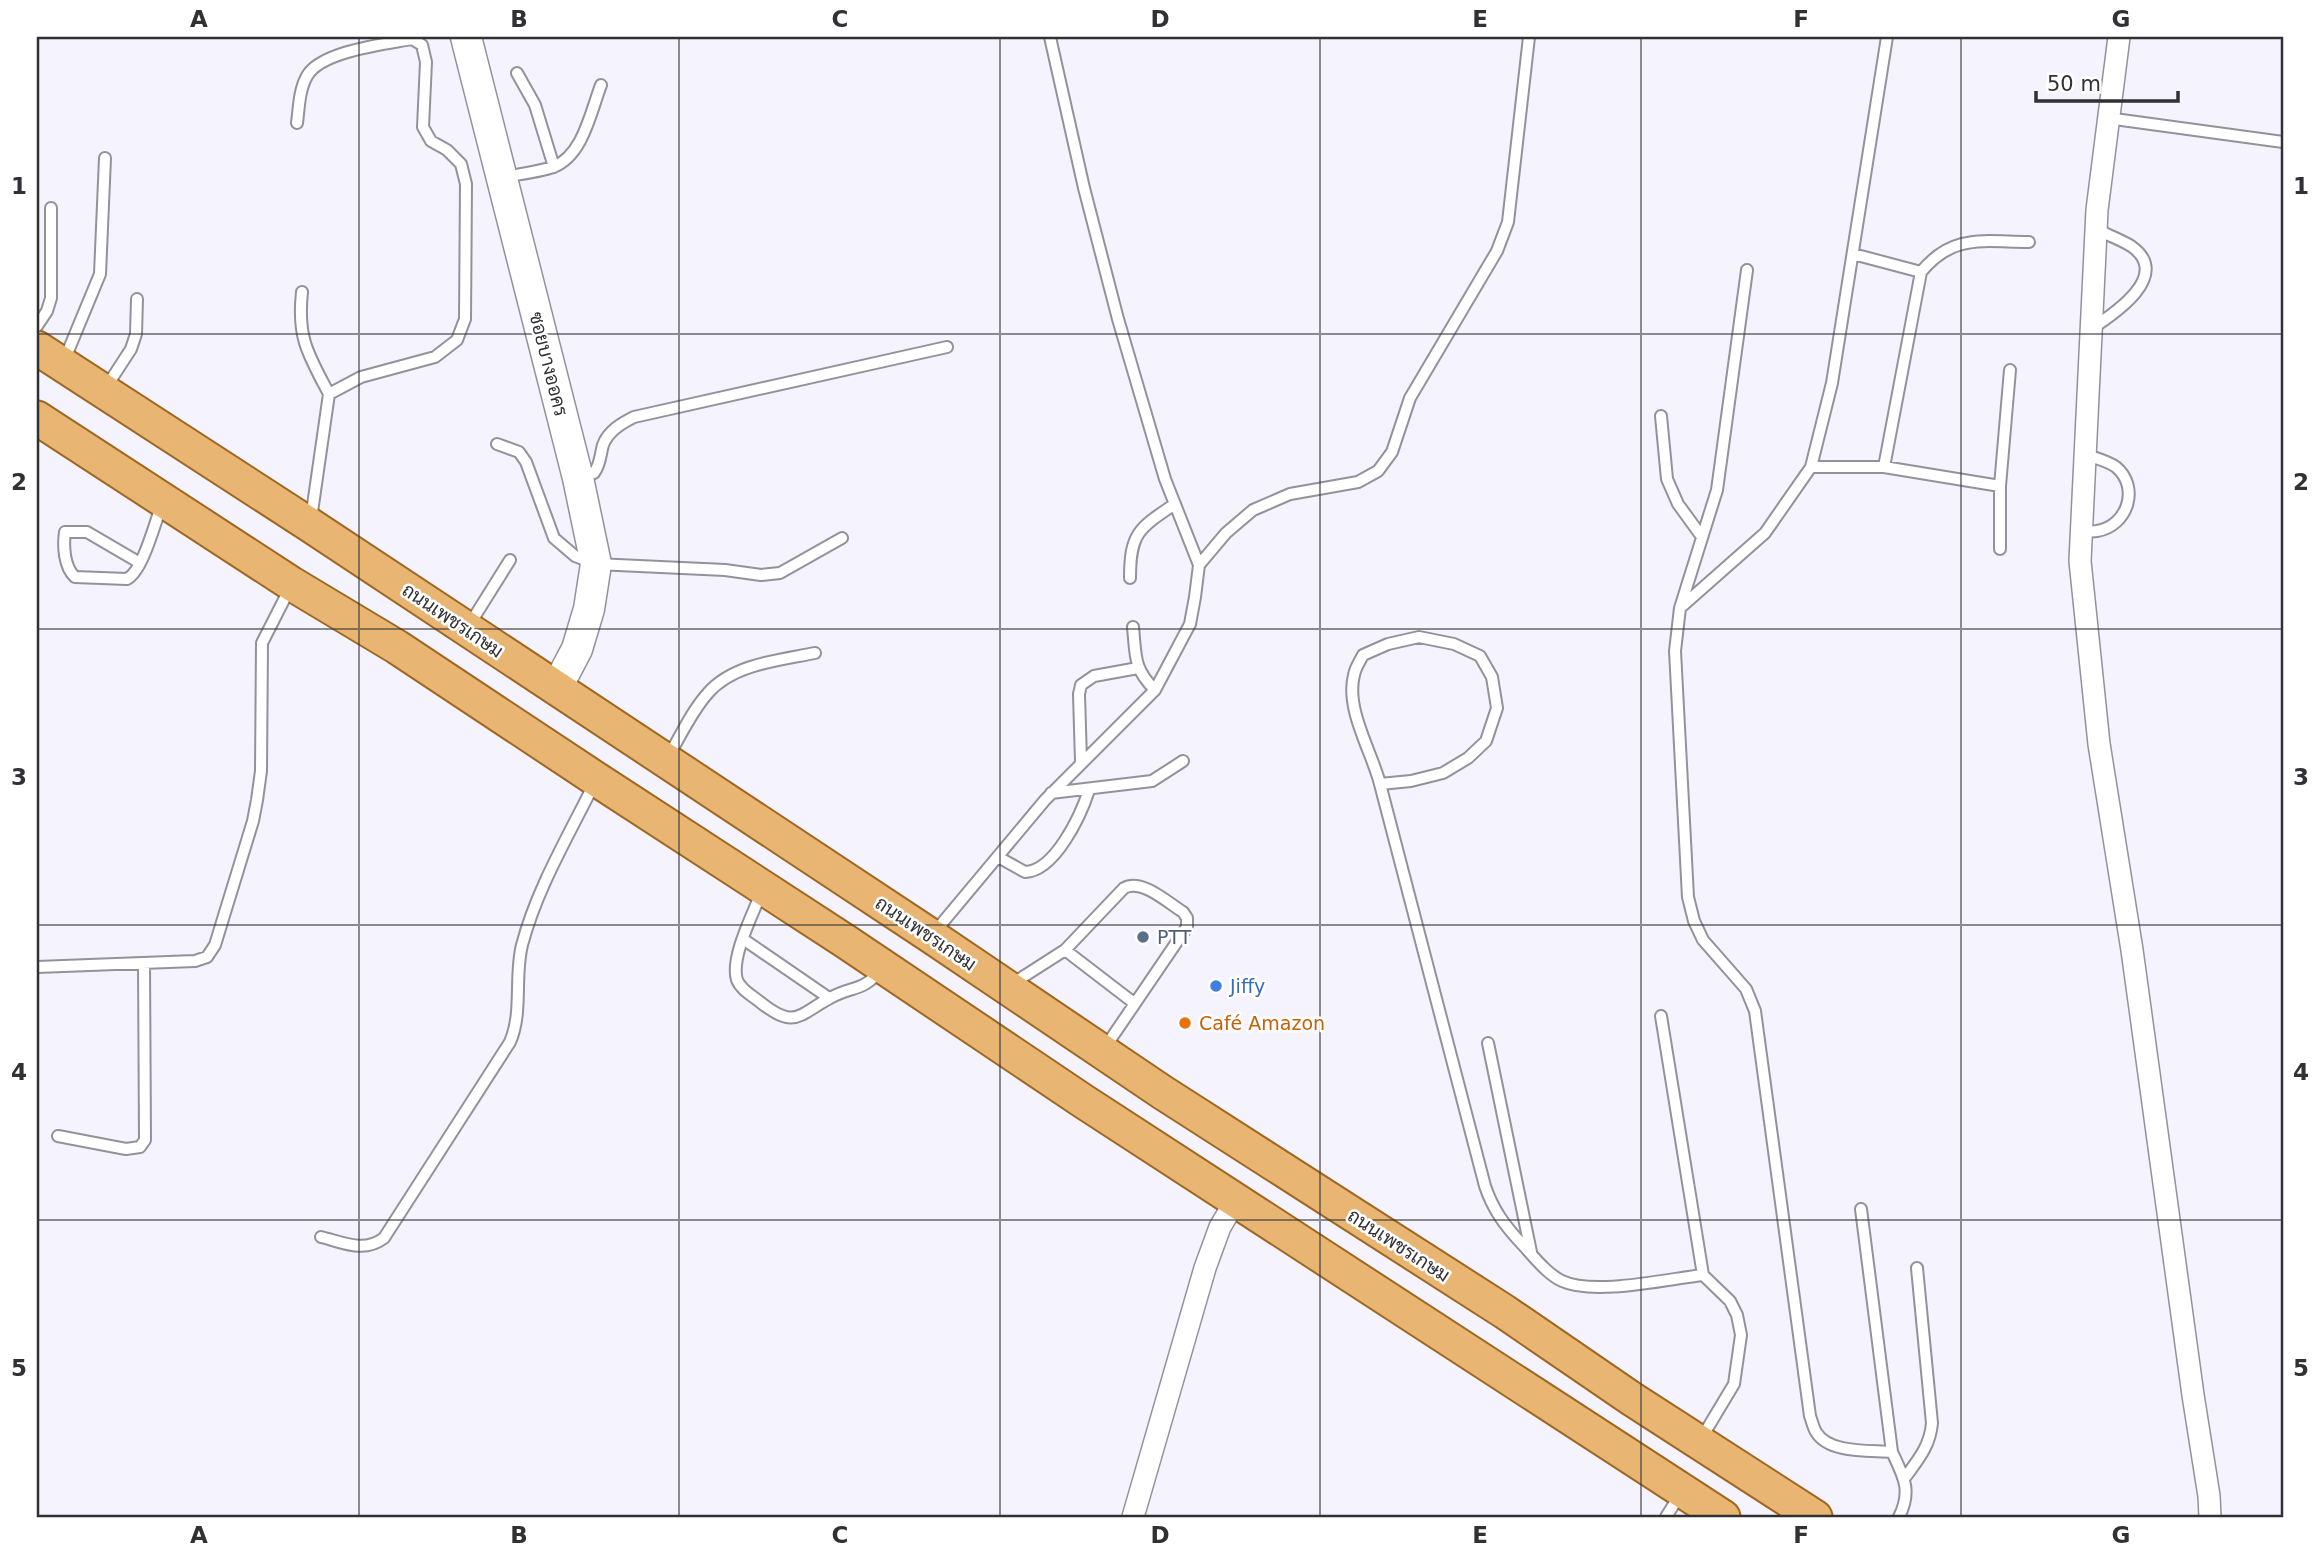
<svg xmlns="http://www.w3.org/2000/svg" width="2320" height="1554" viewBox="0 0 2320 1554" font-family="'DejaVu Sans',Sarabun,sans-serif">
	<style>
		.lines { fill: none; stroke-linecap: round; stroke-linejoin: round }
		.lane-casing { stroke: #93929c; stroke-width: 14 }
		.street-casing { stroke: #93929c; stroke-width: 24 }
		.secondary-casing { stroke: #93929c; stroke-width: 33 }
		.primary-casing { stroke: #9f6720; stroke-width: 37 }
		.lane { stroke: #fff; stroke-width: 10 }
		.street { stroke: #fff; stroke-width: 21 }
		.secondary { stroke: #fff; stroke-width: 30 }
		.primary { stroke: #e9b573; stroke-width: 33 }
		.grid { fill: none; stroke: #313135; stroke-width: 2; stroke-opacity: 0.55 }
		.service-dot { fill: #5c6f8a; stroke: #fff; stroke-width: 2.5 }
		.shop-dot { fill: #3f7fe0; stroke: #fff; stroke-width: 2.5 }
		.food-dot { fill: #e8710a; stroke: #fff; stroke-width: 2.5 }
		.labels { text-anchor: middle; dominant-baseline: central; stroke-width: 5; stroke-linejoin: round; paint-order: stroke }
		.street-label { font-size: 19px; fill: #313135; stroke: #fff }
		.service-label { font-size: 19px; fill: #4e5e75; stroke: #fff; text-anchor: start }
		.shop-label { font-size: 19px; fill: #366cbe; stroke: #fff; text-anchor: start }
		.food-label { font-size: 19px; fill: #c56008; stroke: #fff; text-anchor: start }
		.neatline { fill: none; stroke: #313135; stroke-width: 2.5 }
		.grid-label { font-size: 23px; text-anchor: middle; font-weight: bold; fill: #313135 }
	</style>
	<rect width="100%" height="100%" fill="#f4f3fe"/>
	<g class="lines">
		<defs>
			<path id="lane" d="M517 73 535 105 554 167
				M2107 118 2283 142
				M297 123C299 108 299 90 307 76 321 51 386 44 412 39L422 45 426 62 423 127 431 141 447 150 461 164 466 184 465 319 457 340 435 357 361 377 329 394 311 519
				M504 177C520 174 538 172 553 167 583 156 591 111 601 85
				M1853 254 1921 272 1884 467
				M1747 270 1717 490 1680 608 1675 651 1688 897 1694 921 1703 940 1746 989 1755 1011 1810 1416C1812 1421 1813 1427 1816 1432 1829 1454 1870 1450 1892 1452
				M1921 272C1953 233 1984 242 2029 242
				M302 292C297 338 308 354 329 394
				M37 326 47 311 51 298V208
				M2091 329C2114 314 2173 275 2131 246 2120 239 2107 235 2096 229
				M64 361 100 274 105 158
				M105 389 131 349 136 334 137 299
				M1661 416 1667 479 1678 504 1702 537
				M497 444 519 452 526 462 554 538 575 556 596 564 725 570 761 575 780 573 842 538
				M1811 467H1884L2000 486 2010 370
				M580 477 594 473C601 463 600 455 603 445 608 431 622 423 634 417L947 347
				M2000 486V549
				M2081 531C2086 531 2092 532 2097 531 2128 526 2140 487 2116 467 2108 461 2094 458 2085 454
				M140 563 87 532H65C63 546 64 567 75 577L127 579C143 571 155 522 162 504
				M1199 565 1226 533 1253 510 1290 494 1358 482 1378 471 1392 452 1410 398 1497 251 1508 222 1529 37
				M1130 578C1130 533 1139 528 1175 504
				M1680 608 1765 533 1811 467 1832 383 1887 37
				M468 627 510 560
				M1133 627C1136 656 1133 668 1155 690
				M667 759C680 737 691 712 708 693 733 664 780 660 815 653
				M1081 762 1079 694 1081 685 1094 676 1138 668
				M1380 784 1411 781 1443 773 1468 758 1486 741 1497 708 1492 677 1480 656 1454 644 1419 637 1388 644 1363 655C1360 661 1355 668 1354 675 1345 709 1372 752 1380 784L1485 1186C1493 1210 1505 1226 1522 1244 1534 1257 1547 1274 1562 1281 1594 1296 1667 1279 1703 1275
				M1051 793 1152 781 1183 761
				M998 857 1025 872C1055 871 1081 815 1089 790
				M761 893C753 914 730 958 737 980 741 990 753 996 760 1002 795 1030 798 1015 830 998 853 985 861 993 881 970
				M933 934 1045 800 1155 690 1190 624 1195 597 1199 565 1165 479 1118 319 1084 188 1050 37
				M743 939 829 998
				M1065 950 1134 1003
				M37 967 195 961 207 957 215 945 253 821 257 800 261 771 262 643 291 586
				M1012 984 1065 950 1124 888C1142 878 1168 903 1183 912L1187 918V927L1104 1049
				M1661 1016 1703 1275 1730 1301 1737 1315 1741 1335 1734 1384 1701 1439
				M1488 1043 1531 1252
				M58 1136 126 1149 140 1147 145 1140 144 963
				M1861 1209 1892 1452C1904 1477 1912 1491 1899 1517
				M321 1237C345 1243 364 1253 384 1238L510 1042C523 1012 514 977 522 945 537 888 569 835 595 782
				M1904 1479C1917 1461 1930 1447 1932 1423L1917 1268
				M1666 1517 1681 1493"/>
			<path id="street" d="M2119 37 2097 210 2080 561 2099 744 2132 950 2193 1395 2209 1496 2210 1517
				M1133 1517 1205 1268 1220 1227 1236 1200"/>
			<path id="secondary" d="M466 37 578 478 596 564 589 609 577 649 556 689"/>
			<path id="primary" d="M37 348 310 525 931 936 1162 1092 1505 1312 1632 1399 1815 1517
				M37 418 292 584 397 647 596 779 845 941 1083 1101 1723 1517"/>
		</defs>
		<use href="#lane" class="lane-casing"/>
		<use href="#street" class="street-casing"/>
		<use href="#secondary" class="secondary-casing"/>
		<use href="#primary" class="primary-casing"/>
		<use href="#lane" class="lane"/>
		<use href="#street" class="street"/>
		<use href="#secondary" class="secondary"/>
		<use href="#primary" class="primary"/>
	</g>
	<path class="grid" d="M359 37V1517M679 37V1517M1000 37V1517M1320 37V1517M1641 37V1517M1961 37V1517M37 334H2283M37 629H2283M37 925H2283M37 1220H2283"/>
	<circle class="service-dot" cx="1143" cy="937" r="7"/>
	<circle class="shop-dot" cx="1216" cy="986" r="7"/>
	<circle class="food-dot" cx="1185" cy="1023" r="7"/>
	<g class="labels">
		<g class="street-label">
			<text transform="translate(549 364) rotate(76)">ซอยบางออคร</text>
			<text transform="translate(453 620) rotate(34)">ถนนเพชรเกษม</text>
			<text transform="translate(926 933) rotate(34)">ถนนเพชรเกษม</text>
			<text transform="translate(1399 1245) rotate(33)">ถนนเพชรเกษม</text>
		</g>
		<g class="service-label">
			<text x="1157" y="937">PTT</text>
		</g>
		<g class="shop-label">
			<text x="1230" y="986">Jiffy</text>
		</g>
		<g class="food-label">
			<text x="1199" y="1023">Café Amazon</text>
		</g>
	</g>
	<rect width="2320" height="1554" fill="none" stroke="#ffffff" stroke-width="77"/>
	<path d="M2036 91v10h142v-10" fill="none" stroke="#313135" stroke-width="3.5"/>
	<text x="2047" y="91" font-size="21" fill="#313135" stroke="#ffffff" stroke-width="5" paint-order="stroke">50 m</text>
	<rect x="38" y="38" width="2244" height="1478" class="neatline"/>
	<g class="grid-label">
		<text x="199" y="27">A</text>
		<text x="519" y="27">B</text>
		<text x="840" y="27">C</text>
		<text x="1160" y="27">D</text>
		<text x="1480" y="27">E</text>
		<text x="1801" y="27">F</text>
		<text x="2121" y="27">G</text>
		<text x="19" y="194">1</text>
		<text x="2301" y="194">1</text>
		<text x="19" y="490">2</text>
		<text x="2301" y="490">2</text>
		<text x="19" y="785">3</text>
		<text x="2301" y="785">3</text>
		<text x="19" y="1080">4</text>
		<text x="2301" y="1080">4</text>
		<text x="19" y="1376">5</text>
		<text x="2301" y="1376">5</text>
		<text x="199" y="1543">A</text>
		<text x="519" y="1543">B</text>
		<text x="840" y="1543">C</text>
		<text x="1160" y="1543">D</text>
		<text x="1480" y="1543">E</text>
		<text x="1801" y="1543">F</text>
		<text x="2121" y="1543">G</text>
	</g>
</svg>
